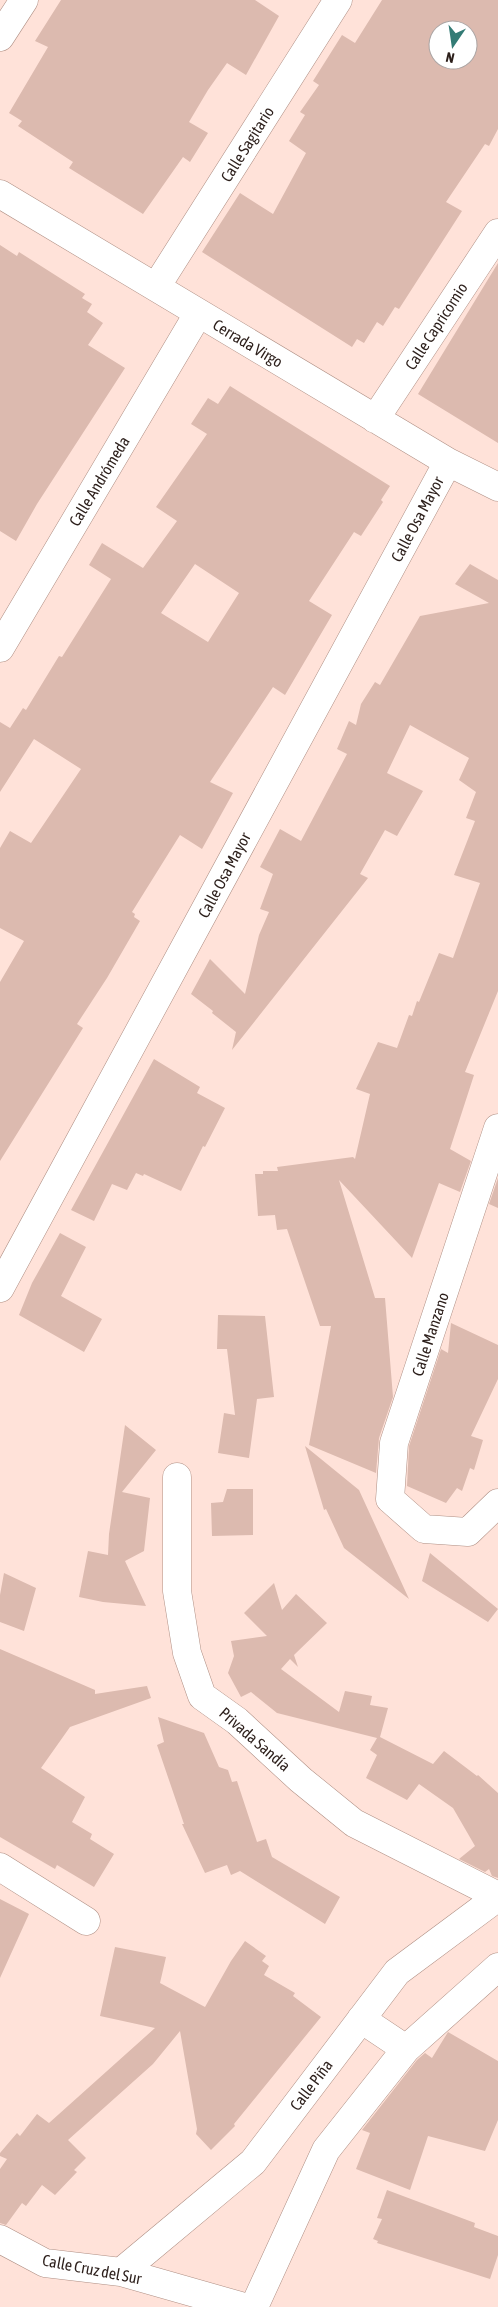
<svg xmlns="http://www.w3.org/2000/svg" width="498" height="2307" viewBox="0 0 498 2307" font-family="'Asap Condensed',sans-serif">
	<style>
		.building { fill: #dcbaaf; fill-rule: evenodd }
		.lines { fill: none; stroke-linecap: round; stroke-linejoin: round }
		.minor-casing { stroke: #af8f84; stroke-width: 29 }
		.minor { stroke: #fff; stroke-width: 28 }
		.labels { text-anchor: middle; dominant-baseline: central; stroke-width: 4; stroke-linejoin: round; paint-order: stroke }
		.street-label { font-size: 16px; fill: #2c1f1b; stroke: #fff }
	</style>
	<rect width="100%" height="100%" fill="#ffe2d9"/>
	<path class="building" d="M61 0H255L279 16 246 75 227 63 208 90 189 122 208 133 190 162 183 157 143 214 69 168 73 162 18 126 22 121 9 113 48 47 35 41Z
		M382 0H498V129L489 146 485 144 446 202 462 211 399 309 395 307 383 326 377 322 364 343 357 339 352 347 202 252 240 193 273 214 306 153 289 141 305 115 300 112 319 85 313 81 342 35 355 43ZM438 30H468V60H438Z
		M0 245 17 256 19 252 85 294 82 298 92 304 87 312 103 323 88 345 125 368 37 504 16 541 0 531Z
		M498 263V443L418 394Z
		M230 386 390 486 381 500 383 502 361 536 354 532 309 601 332 615 285 695 273 687 210 782 233 793 202 849 180 835 132 912 135 914 134 917 140 921 107 978 77 1024 83 1028 0 1161V982L24 941 0 928V848L10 831 31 843 81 769 34 739 0 792V722L10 728 23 708 26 710 59 656 62 657 111 579 89 565 102 543 143 568 177 521 156 507 207 434 191 424 208 398 218 404ZM195 564 239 593 208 642 161 613Z
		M470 564 498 580V991L465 1072 474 1075 450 1149 471 1161 460 1192 439 1183 412 1258 339 1180 375 1298H385L393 1397 379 1438 376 1473 309 1445 331 1326H320L287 1229 277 1230 275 1215 258 1216 255 1174H263V1171H278L277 1167 353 1157 355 1159 370 1094 356 1089 378 1042 397 1048 409 1015 412 1016 417 1001 419 1002 439 953 453 958 480 883 454 875 475 821 466 818 476 792 459 780 469 758 410 725 387 773 423 791 397 836 385 830 360 874 368 878 232 1050 236 1032 212 1013 213 1011 191 994 210 959 245 994 259 935 269 912 260 909 273 874 260 867 280 829 301 841 347 754 337 749 349 721 356 725 361 704 375 682 380 685 420 616 489 603 455 584Z
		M154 1059 200 1087 197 1093 225 1108 205 1147 203 1146 181 1191 144 1174 143 1176 136 1173 127 1190 112 1184 94 1221 71 1210Z
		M498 1178V1208L489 1204Z
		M60 1233 86 1247 61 1296 102 1319 84 1352 19 1315 32 1283Z
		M218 1315 265 1316 274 1397 257 1399 249 1458 218 1453 224 1413 235 1415 227 1349H217Z
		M451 1323 498 1345V1379L471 1436 483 1440 474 1470 470 1468 462 1491 457 1488 446 1503 407 1486 409 1446 441 1349 448 1353Z
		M125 1425 156 1450 122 1492 150 1498 144 1551 125 1561 146 1606 103 1602 79 1597 88 1551 108 1555 109 1534Z
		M305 1446 359 1490 409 1599 344 1548 326 1509 324 1510Z
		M227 1489H253V1535L212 1536 211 1503 223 1502Z
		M430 1553 498 1609 488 1622 422 1581Z
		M4 1573 36 1588 24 1631 0 1622V1595Z
		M274 1583 282 1610 296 1594 327 1623 294 1655 298 1667 290 1659 281 1669 339 1712 345 1691 372 1696 370 1705 388 1708 380 1737 433 1764 444 1751 477 1776 478 1775 498 1793V1878L492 1876 489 1869 485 1872 459 1859 475 1846 453 1808 419 1784 407 1800 366 1778 377 1755 370 1750 377 1738 277 1713 251 1692 241 1697 228 1673 234 1656 231 1641 267 1636 244 1613Z
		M0 1649 95 1690V1694L147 1686 151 1698 70 1727 41 1768 85 1797 72 1822 92 1834 90 1839 114 1854 94 1887 57 1865 55 1869 0 1837Z
		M158 1717 204 1733 219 1767 228 1770 232 1782 237 1781 257 1842 266 1839 272 1857 340 1897 325 1924 240 1871 231 1875 227 1865 205 1873 182 1824H184L157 1745 164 1742Z
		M0 1899 29 1914 0 1978Z
		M245 1941 266 1956 262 1961 269 1966 264 1975 295 1993 293 1996 321 2017 234 2124 235 2126 211 2150 196 2134 197 2129 180 2031 153 2064 68 2140 86 2158 74 2170 77 2172 55 2195 42 2185 26 2206 22 2203 6 2225 0 2223V2169L7 2159 0 2156V2153L17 2133 20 2136 37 2114 49 2123 155 2028 100 2016 115 1947 166 1957 160 1983 205 2007 231 1961Z
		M448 2032 498 2061V2120L485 2151 428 2136 410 2190 356 2169 370 2133 362 2130 417 2060 425 2053 432 2058Z
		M387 2190 475 2223 474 2227 498 2236V2255L490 2279 377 2243 378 2241 373 2239 382 2219 377 2218Z"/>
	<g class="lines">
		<defs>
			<path id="minor" d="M0 37 24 0
				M0 194 448 462 498 487
				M156 287 338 0
				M375 419 498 233
				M0 648 198 314
				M498 1128 394 1443 390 1499 424 1529 468 1532 498 1503
				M0 1288 448 462
				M177 1477V1591L187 1653 202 1696 237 1721 301 1780 354 1823 498 1896
				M0 1867 86 1921
				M361 2019 406 2049
				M0 2239 45 2263 121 2272 244 2307
				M121 2272 253 2162 397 1972 498 1897
				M254 2307 326 2150 406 2049 498 1967"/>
		</defs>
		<use href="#minor" class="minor-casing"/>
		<use href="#minor" class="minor"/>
	</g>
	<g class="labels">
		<g class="street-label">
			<text transform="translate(247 144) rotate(-58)">Calle Sagitario</text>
			<text transform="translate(436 326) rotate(-57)">Calle Capricornio</text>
			<text transform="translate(248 343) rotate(31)">Cerrada Virgo</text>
			<text transform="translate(99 481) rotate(-59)">Calle Andrómeda</text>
			<text transform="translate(417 519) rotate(-62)">Calle Osa Mayor</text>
			<text transform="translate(224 875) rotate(-62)">Calle Osa Mayor</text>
			<text transform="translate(430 1334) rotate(-72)">Calle Manzano</text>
			<text transform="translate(255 1739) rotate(41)">Privada Sandía</text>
			<text transform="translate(311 2085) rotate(-53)">Calle Piña</text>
			<text transform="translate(92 2269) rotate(11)">Calle Cruz del Sur</text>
		</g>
	</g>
	<g transform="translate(453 45) rotate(193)"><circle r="24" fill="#ffffff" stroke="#aba5a4"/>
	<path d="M0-4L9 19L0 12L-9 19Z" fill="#337b75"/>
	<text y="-8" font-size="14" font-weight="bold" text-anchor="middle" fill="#2c1f1b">N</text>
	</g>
</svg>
